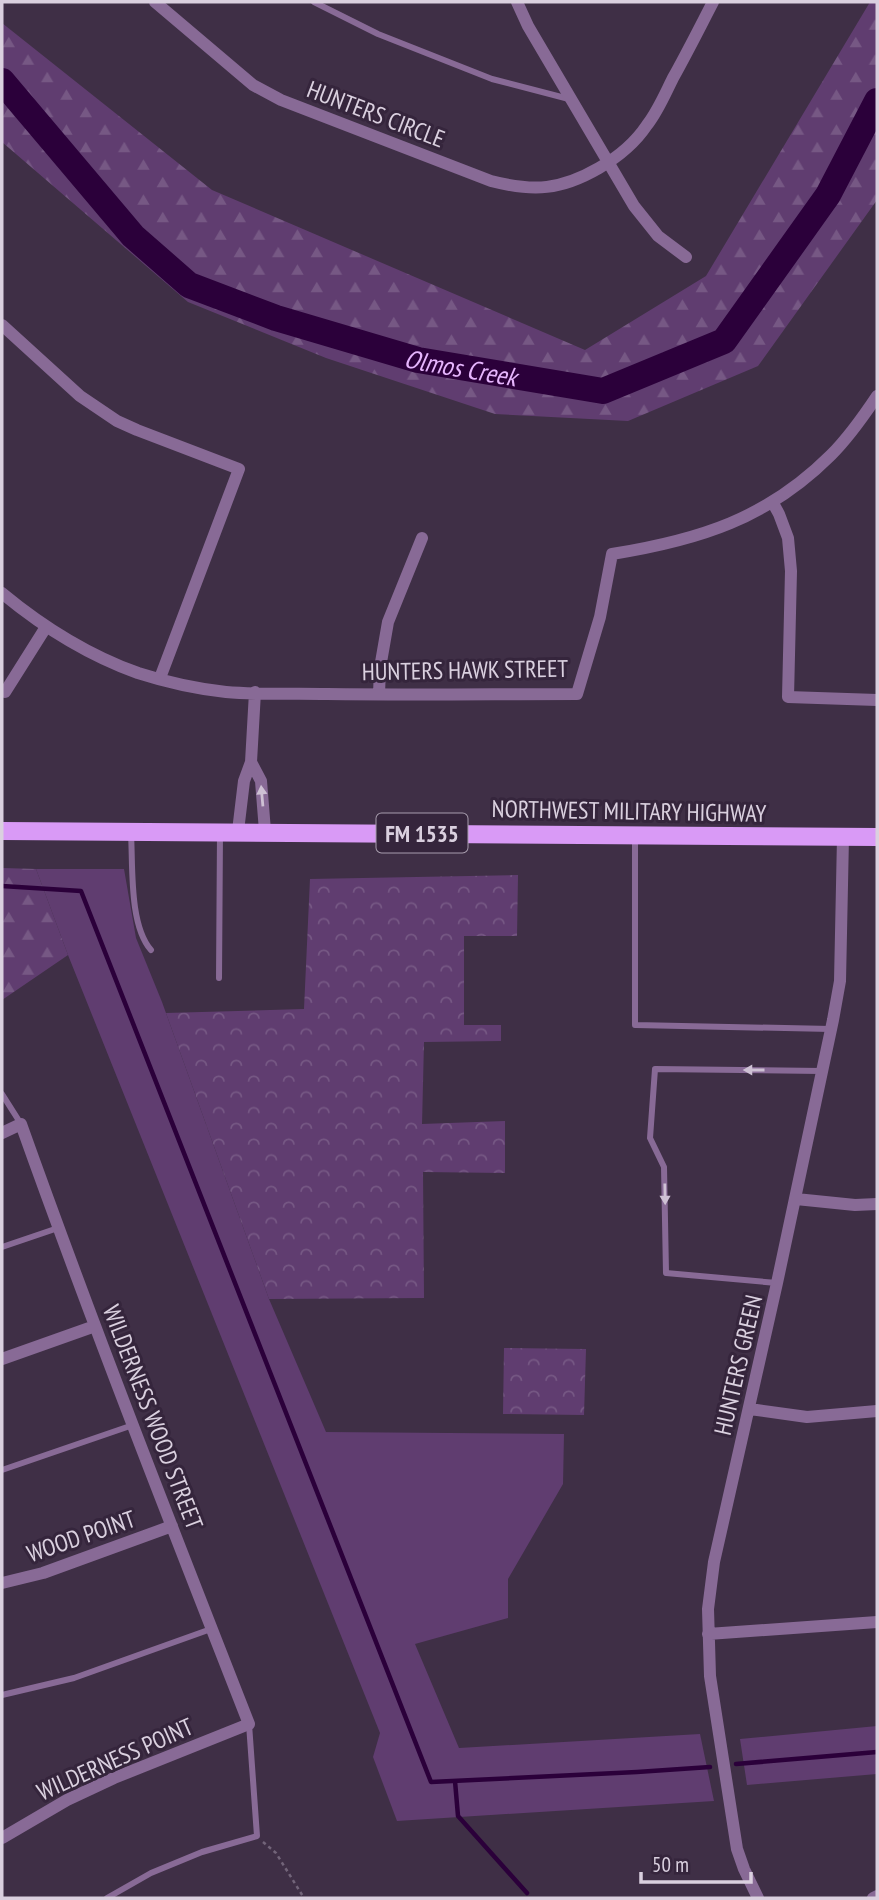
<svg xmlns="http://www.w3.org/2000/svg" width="879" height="1900" viewBox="0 0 879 1900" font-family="'PT Sans Narrow',sans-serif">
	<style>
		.grass { fill: #603d70 }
		.forest { fill: url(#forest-firs) }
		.park { fill: url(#park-crowns) }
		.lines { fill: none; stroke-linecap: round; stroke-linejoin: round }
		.stream { stroke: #2b003a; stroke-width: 4.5 }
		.river { stroke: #2b003a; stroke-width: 26 }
		.path { stroke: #726479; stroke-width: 2.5; stroke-dasharray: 3.5 3.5; stroke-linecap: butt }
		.service { stroke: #886a96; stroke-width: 6 }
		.minor { stroke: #886a96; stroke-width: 12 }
		.primary { stroke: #d99af6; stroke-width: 18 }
		.oneway { fill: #cec1d4 }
		.labels { text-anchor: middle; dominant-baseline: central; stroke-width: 6; stroke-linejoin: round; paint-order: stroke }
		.shield { fill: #35253c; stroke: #a89dae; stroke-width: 2 }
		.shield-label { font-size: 23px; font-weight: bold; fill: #dad0df }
		.street-label { font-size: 24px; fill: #dad0df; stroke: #35253c }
		.water-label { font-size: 26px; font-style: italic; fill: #e6b5fd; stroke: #35253c }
	</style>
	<defs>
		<pattern id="forest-firs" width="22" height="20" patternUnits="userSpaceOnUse" patternTransform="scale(1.75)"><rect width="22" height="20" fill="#603d70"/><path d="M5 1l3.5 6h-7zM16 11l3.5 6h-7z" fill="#765884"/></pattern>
		<pattern id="park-crowns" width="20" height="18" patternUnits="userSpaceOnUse" patternTransform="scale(1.75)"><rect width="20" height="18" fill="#603d70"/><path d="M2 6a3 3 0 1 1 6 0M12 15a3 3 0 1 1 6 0" fill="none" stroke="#765884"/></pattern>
	</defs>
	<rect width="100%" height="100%" fill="#3f2f46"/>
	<path class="grass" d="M36 869H124L136 938 162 1002 269 1299 326 1432 564 1434 563 1484 508 1579V1618L415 1644 459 1748 700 1734 714 1801 397 1821 373 1757 380 1733 68 955Z
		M877 1726V1774L747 1785 740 1739Z"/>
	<path class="forest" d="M870 2H877V200L758 366 628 421 495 414 326 358 188 302 2 142V23L212 190 585 350 706 276Z
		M2 868 36 869 68 955 2 1000Z"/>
	<path class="park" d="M518 875 517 936H464V1025H501V1041L424 1042 422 1124 505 1121V1173L423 1172 424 1298 269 1299 166 1013 304 1009 310 879Z
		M504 1348 586 1349 584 1415 503 1414Z"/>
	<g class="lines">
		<path class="stream" d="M2 886 81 891 431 1782 637 1772 710 1767
			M736 1764 877 1752
			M455 1781 458 1816 527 1893"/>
		<path class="river" id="s1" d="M2 81 133 236 189 285 276 318 418 360 603 391 724 341 828 195 877 101"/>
		<path class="path" d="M263 1842 276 1853 304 1898"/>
		<path class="service" d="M314 2 378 34 492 79 569 99
			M131 834C133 866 129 925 151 950
			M635 837V1025L831 1029
			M219 978 220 833
			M2 1094 21 1124
			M2 1247 58 1228
			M777 1283 666 1273 664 1167 650 1138 655 1069 822 1071
			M2 1470 133 1425
			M2 1695 74 1678 211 1629
			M107 1898 151 1873 202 1852 257 1836 249 1724"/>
		<path class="minor" d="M155 2 253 85 281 100 491 181C534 192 561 190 599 168 618 157 635 143 647 125 658 111 665 94 673 78 687 53 700 27 713 2
			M517 2 528 26 634 206 658 236 686 257
			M2 325 80 396 117 421 137 430 239 469 160 678
			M773 503 779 514 788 538 791 571 788 697 877 700
			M2 593C43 627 88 655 138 673 166 682 198 689 226 692 260 695 294 693 327 694 411 695 494 694 577 694L600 617 612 554C699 540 767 519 831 455 849 437 863 417 877 396
			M5 692 46 627
			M379 694 380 668 388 622 422 538
			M251 762 261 781 265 831
			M238 831 244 781 251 762 255 692
			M2 1133 21 1124C93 1326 171 1525 249 1724L114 1778 67 1800 2 1838
			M796 1199 855 1205 877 1204
			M2 1359 95 1326
			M750 1409 807 1417 877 1411
			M2 1583 43 1573 172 1526
			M708 1634 877 1622
			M758 1898 744 1869 737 1849 710 1676 708 1609 714 1562 777 1283 833 1020 840 981 843 837
			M873 1898 877 1896"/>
		<path class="primary" d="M2 831 877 837"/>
	</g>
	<defs><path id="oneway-solid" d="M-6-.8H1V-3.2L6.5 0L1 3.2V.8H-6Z" transform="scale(1.75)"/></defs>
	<g class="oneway">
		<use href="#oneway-solid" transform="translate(262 796) rotate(-95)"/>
		<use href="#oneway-solid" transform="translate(754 1070) rotate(-180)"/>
		<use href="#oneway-solid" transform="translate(665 1194) rotate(89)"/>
	</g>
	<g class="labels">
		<rect class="shield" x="376.5" y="813.5" width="91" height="39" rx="5"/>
		<g class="shield-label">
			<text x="422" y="833">FM 1535</text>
		</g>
		<g class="street-label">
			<text transform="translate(376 114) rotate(21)">HUNTERS CIRCLE</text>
			<text transform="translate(465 670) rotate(-1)">HUNTERS HAWK STREET</text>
			<text transform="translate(629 811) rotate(1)">NORTHWEST MILITARY HIGHWAY</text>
			<text transform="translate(738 1365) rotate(-77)">HUNTERS GREEN</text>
			<text transform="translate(153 1417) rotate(69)">WILDERNESS WOOD STREET</text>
			<text transform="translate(81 1536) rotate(-19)">WOOD POINT</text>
			<text transform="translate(115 1759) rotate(-24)">WILDERNESS POINT</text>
		</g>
		<g class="water-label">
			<text stroke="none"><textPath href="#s1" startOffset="562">Olmos Creek</textPath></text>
		</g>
	</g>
	<rect width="879" height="1900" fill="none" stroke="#dad0df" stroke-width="7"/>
	<path d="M641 1872v10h110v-10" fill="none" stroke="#dad0df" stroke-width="3.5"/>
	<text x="652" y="1872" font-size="21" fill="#dad0df" stroke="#35253c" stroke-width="5" paint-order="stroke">50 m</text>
</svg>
